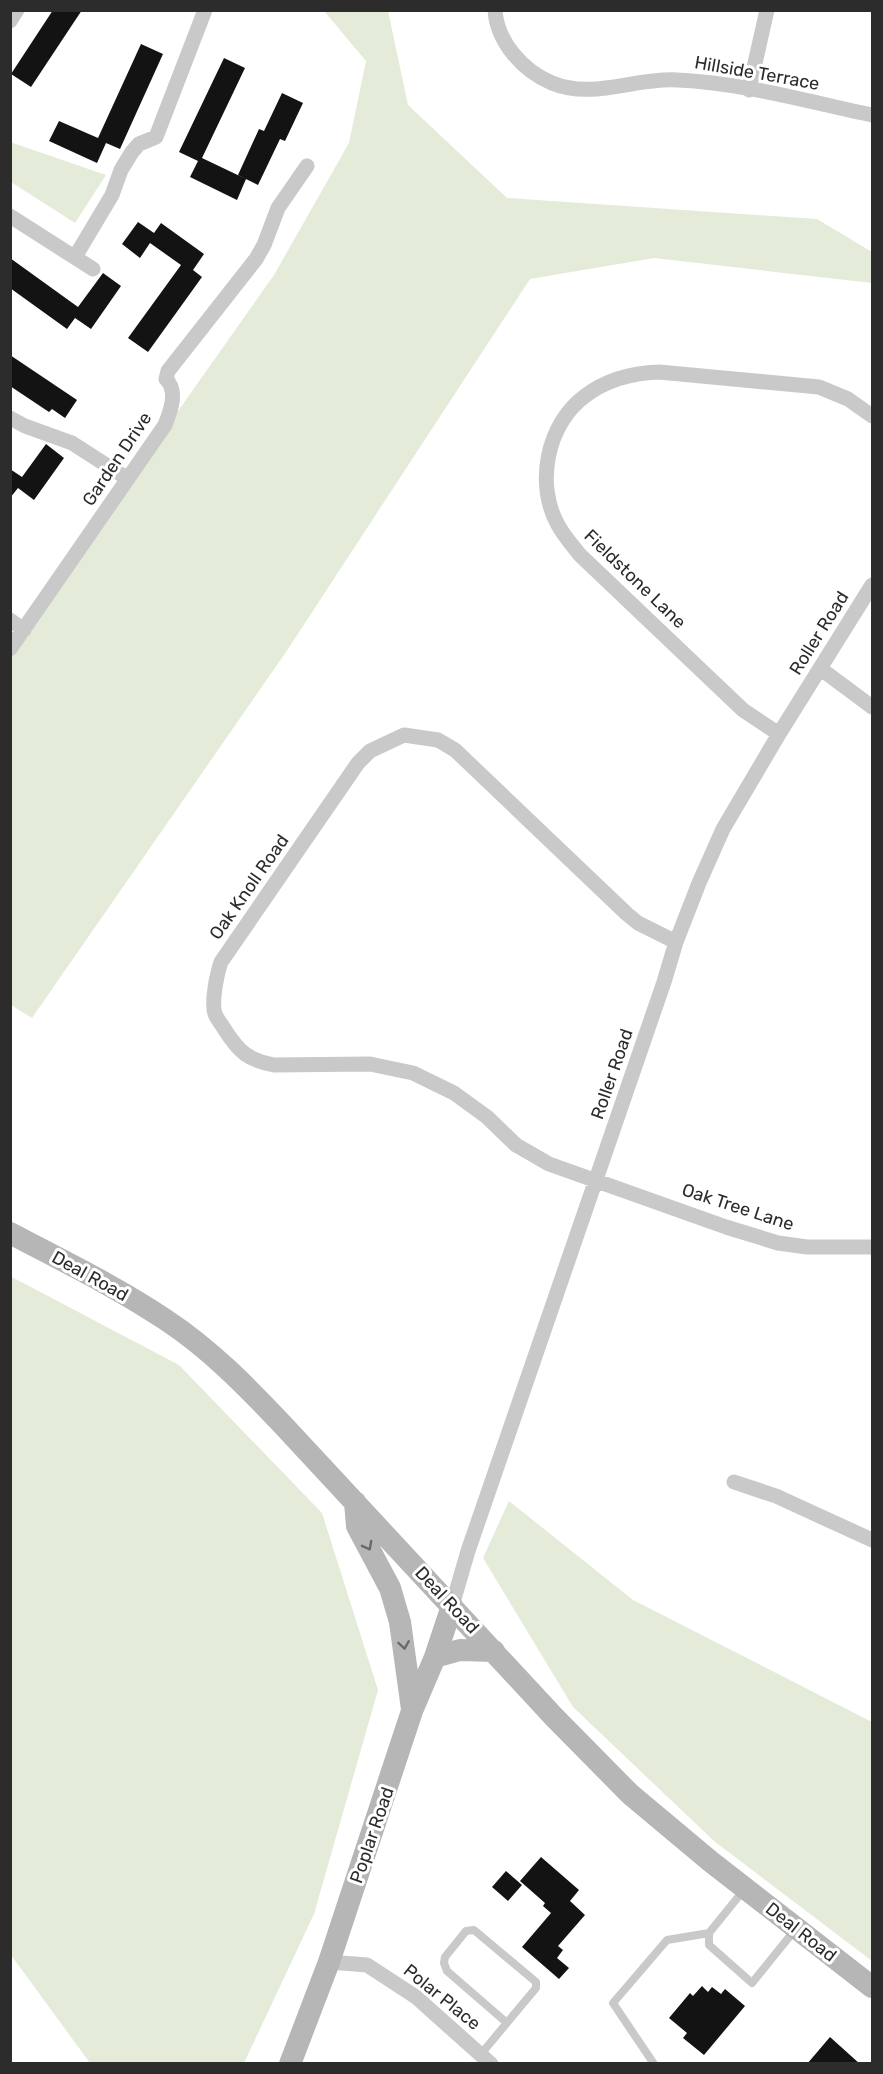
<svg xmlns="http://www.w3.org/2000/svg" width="883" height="2074" viewBox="0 0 883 2074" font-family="Rubik,sans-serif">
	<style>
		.green { fill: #e5ebd9 }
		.building { fill: #131313 }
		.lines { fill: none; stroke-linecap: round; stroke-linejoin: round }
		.lane { stroke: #c9c9c9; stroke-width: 8 }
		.street { stroke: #c9c9c9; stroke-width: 15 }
		.secondary { stroke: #b6b6b6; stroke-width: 22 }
		.oneway { stroke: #6a6a6a }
		.labels { text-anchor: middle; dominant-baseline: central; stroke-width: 6; stroke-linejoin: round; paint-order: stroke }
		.street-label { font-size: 18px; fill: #2c2c2c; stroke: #fff }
	</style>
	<rect width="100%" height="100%" fill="#fff"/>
	<path class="green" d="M324 11H388L408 105 507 198 817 219 872 252V283L654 258 530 279 286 652 32 1018 11 1005V648L274 275 349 143 366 61Z
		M10 142 106 175 75 223 11 182Z
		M10 1276 179 1365 322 1513 378 1690 314 1914 244 2063H90L11 1955Z
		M509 1501 633 1600 872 1722V1961L714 1841 573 1707 483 1558Z"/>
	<path class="building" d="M53 10H82L31 87 11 74Z
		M141 44 163 54 120 149 106 143 97 163 49 141 59 121 98 138Z
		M224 58 245 68 202 158 246 179 237 200 190 177 198 161 179 152Z
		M282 93 303 103 285 141 280 139 258 185 238 175 259 129 264 131Z
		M138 222 154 233 161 223 204 254 193 270 202 277 148 352 128 338 181 265 150 243 140 258 122 244Z
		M10 258 78 307 103 273 121 286 91 329 75 318 67 329 10 288Z
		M10 355 77 400 65 418 52 409 49 412 10 386Z
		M46 444 64 458 34 500 18 488 10 498V469L22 477Z
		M541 1857 579 1890 570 1901 585 1915 558 1946 563 1950 557 1958 569 1968 559 1979 522 1947 551 1913 543 1906 545 1903 520 1881Z
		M506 1871 522 1885 508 1901 492 1887Z
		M702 1986 708 1992 712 1987 721 1994 725 1989 745 2006 704 2055 683 2038 687 2033 669 2018 690 1993 693 1996Z
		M830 2037 860 2064H807Z"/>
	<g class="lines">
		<path class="lane" d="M709 1933V1945L752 1983 794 1931
			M481 2054 536 1988V1982L474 1930 466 1931 445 1957 444 1963 447 1971 507 2023
			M654 2064 613 2003 667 1940 709 1933 743 1891"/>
		<path class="street" d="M495 10C497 42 523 71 552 83 593 100 636 77 678 80 744 83 809 102 872 115
			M10 21 17 10
			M749 90 767 10
			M10 216 93 269
			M75 257 112 195 121 170 132 152 139 144 156 137 205 10
			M10 418 25 426 72 443 128 479
			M10 620 24 630
			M10 649 165 425C171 410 178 391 166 379L168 371 256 259 264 245 278 208 307 166
			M821 669 872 707
			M779 734 743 710 580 555C572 545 564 536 558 525 535 484 547 424 585 396 607 379 632 373 659 372L819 387 848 399 872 416
			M676 942 638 923 627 914 455 750 438 740 404 735 370 751 358 763 221 962C217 974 211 1002 215 1014 217 1019 222 1025 225 1030 239 1052 248 1060 274 1065L370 1064 413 1073 454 1093 487 1117 516 1145 549 1164 726 1227 778 1243 807 1247H872
			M734 1482 776 1496 872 1540
			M452 1606 468 1551 664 982 676 942 699 883 723 829 779 734 872 585
			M329 1962 367 1965 416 1997 491 2064"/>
		<path class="secondary" d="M10 1233C63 1261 117 1287 166 1320 210 1349 246 1386 282 1424L554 1717 630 1794 710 1861 872 1987
			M355 1502 357 1526 390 1588 400 1622 412 1709
			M435 1657 460 1650 494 1651
			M290 2064 329 1962 412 1711 435 1657 452 1606"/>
	</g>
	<defs><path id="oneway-chevron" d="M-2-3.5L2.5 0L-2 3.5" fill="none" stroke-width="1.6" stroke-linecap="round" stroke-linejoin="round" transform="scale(1.5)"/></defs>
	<g class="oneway">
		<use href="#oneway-chevron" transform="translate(368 1546) rotate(62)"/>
		<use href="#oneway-chevron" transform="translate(404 1645) rotate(81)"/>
	</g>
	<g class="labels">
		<g class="street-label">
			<text transform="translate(757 73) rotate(10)">Hillside Terrace</text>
			<text transform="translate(117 459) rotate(-56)">Garden Drive</text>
			<text transform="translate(635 579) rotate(44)">Fieldstone Lane</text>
			<text transform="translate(819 633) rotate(-58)">Roller Road</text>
			<text transform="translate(249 887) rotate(-55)">Oak Knoll Road</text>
			<text transform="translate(612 1074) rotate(-71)">Roller Road</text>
			<text transform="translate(738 1207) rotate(18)">Oak Tree Lane</text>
			<text transform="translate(90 1276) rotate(29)">Deal Road</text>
			<text transform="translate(447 1600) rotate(47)">Deal Road</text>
			<text transform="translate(372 1835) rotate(-71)">Poplar Road</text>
			<text transform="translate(801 1932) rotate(38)">Deal Road</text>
			<text transform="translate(442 1997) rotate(39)">Polar Place</text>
		</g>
	</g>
	<rect width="883" height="2074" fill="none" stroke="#2c2c2c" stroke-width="24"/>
</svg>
